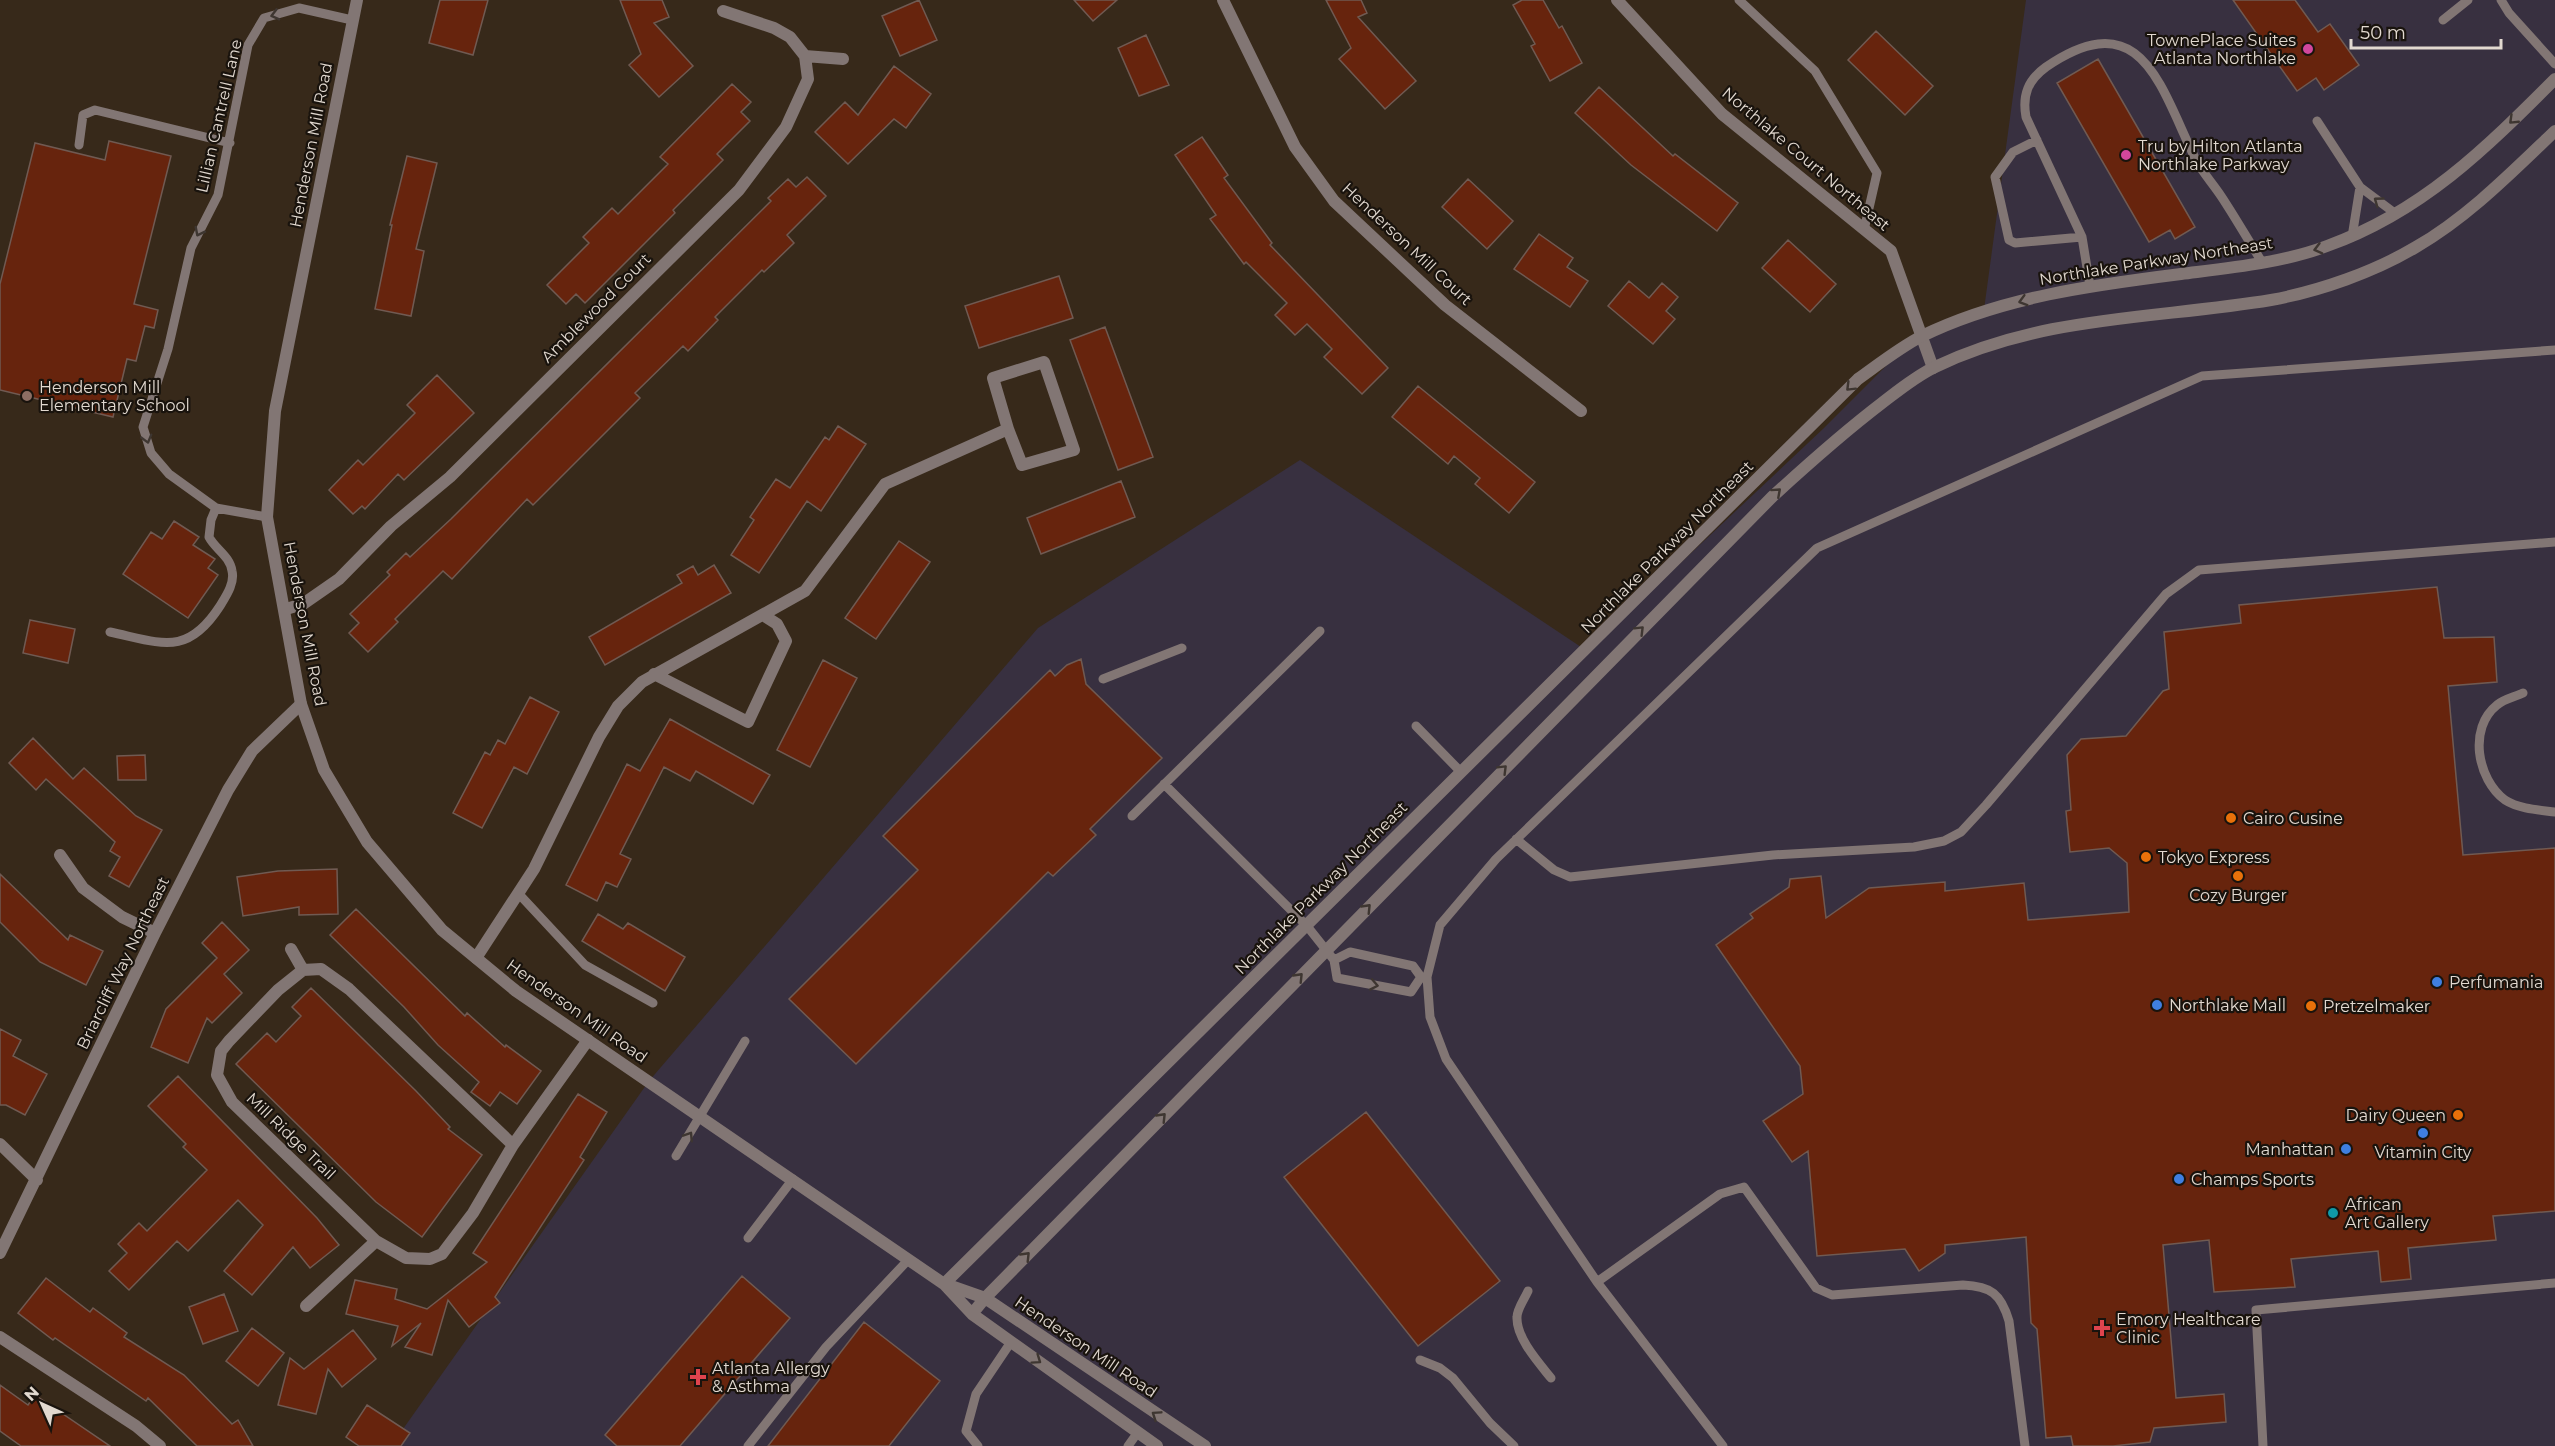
<svg xmlns="http://www.w3.org/2000/svg" width="2555" height="1446" viewBox="0 0 2555 1446" font-family="Montserrat,sans-serif">
	<style>
		.commercial { fill: #383040 }
		.building { fill: #67240d; stroke: #705a52; stroke-width: 1.5 }
		.lines { fill: none; stroke-linecap: round; stroke-linejoin: round }
		.service { stroke: #827674; stroke-width: 9 }
		.minor { stroke: #827674; stroke-width: 12 }
		.tertiary { stroke: #827674; stroke-width: 12 }
		.oneway { stroke: #3e3631 }
		.hotel-dot { fill: #d1479c; stroke: #19130d; stroke-width: 2 }
		.education-dot { fill: #8d6e63; stroke: #19130d; stroke-width: 2 }
		.food-dot { fill: #e8710a; stroke: #19130d; stroke-width: 2 }
		.shop-dot { fill: #3f7fe0; stroke: #19130d; stroke-width: 2 }
		.culture-dot { fill: #0f9aa8; stroke: #19130d; stroke-width: 2 }
		.health-dot { fill: #e0444e; stroke: #19130d; stroke-width: 2 }
		.labels { text-anchor: middle; dominant-baseline: central; stroke-width: 4.5; stroke-linejoin: round; paint-order: stroke }
		.poi-label { font-size: 16px; fill: #e2d9d0; stroke: #19130d; text-anchor: start }
		.street-label { font-size: 16px; fill: #e2d9d0; stroke: #19130d }
	</style>
	<rect width="100%" height="100%" fill="#37291a"/>
	<path class="commercial" d="M2026 0H2555V1446H391L649 1081 1038 628 1300 460 1587 651 1824 428 1911 341 1983 317Z"/>
	<path class="building" d="M440 0H488L473 55 429 43Z
		M620 0H662L669 17 654 23 693 66 659 97 629 65 641 54Z
		M919 0 937 40 900 56 882 16Z
		M1074 0H1117L1093 21Z
		M1326 0H1361L1367 13 1358 17 1416 81 1385 109 1339 59 1351 48Z
		M1522 0H1543L1559 28 1562 26 1582 63 1550 81 1531 46 1535 44 1513 5Z
		M2233 0H2295L2318 32 2330 24 2359 65 2324 90 2316 78 2297 91Z
		M1876 31 1933 86 1905 115 1848 60Z
		M1146 35 1169 85 1139 96 1118 48Z
		M2098 59 2195 227 2175 239 2170 230 2149 242 2057 83Z
		M894 66 931 94 906 128 894 119 848 164 815 132 845 102 858 115Z
		M732 84 751 102 741 112 750 121 717 154 723 160 673 210 675 213 585 303 576 294 566 304 547 285 589 243 583 237 612 208 618 214 668 164 660 157Z
		M1599 87 1673 156 1675 154 1738 203 1717 231 1631 165 1575 113Z
		M1202 137 1228 175 1224 178 1272 243 1270 245 1388 368 1362 394 1324 357 1332 349 1307 324 1295 335 1275 315 1287 303 1246 262 1244 264 1210 219 1216 215 1175 155Z
		M109 141 171 156 134 304 158 310 154 328 145 326 136 361 127 359 113 417 0 390V284L35 143 105 160Z
		M407 156 437 163 416 249 424 251 411 316 375 309 392 225H390Z
		M807 177 826 196 787 235 794 243 764 272 762 270 715 317 718 320 688 351 683 346 635 393 640 398 533 505 527 499 452 579 443 571 395 619 398 622 368 652 349 633 359 623 350 614 390 575 387 572 406 553 410 557 451 519 771 201 768 198 788 179 796 187Z
		M1468 179 1513 221 1487 249 1442 207Z
		M1539 234 1573 258 1567 267 1588 281 1570 307 1514 269Z
		M1788 240 1836 284 1810 312 1762 268Z
		M1059 276 1073 318 979 348 965 306Z
		M1629 281 1649 298 1662 283 1678 297 1666 311 1675 319 1653 344 1608 306Z
		M1105 327 1153 457 1118 470 1070 340Z
		M437 375 474 413 404 480 398 474 365 509 362 506 353 514 329 490 358 460 363 465 415 413 407 405Z
		M1418 386 1535 482 1509 513 1475 484 1480 478 1454 456 1448 464 1392 417Z
		M838 426 866 444 821 511 807 501 759 573 731 555 754 520 750 517 776 479 790 488 825 437 829 440Z
		M1121 481 1135 517 1041 554 1027 518Z
		M174 521 199 537 193 545 215 559 208 568 218 575 188 618 123 574 151 532 162 539Z
		M899 541 930 562 876 639 845 618Z
		M714 565 731 593 605 665 589 637 682 583 677 575 693 566 698 575Z
		M2437 587 2444 638 2494 637 2497 682 2448 686 2463 855 2555 848V1211L2493 1216 2496 1240 2408 1248 2411 1279 2381 1282 2378 1251 2291 1259 2295 1287 2214 1292 2209 1240 2163 1245 2176 1398 2224 1394 2226 1422 2154 1428 2150 1442 2113 1446H2073L2071 1436 2046 1438 2037 1329 2031 1323 2026 1237 1945 1245V1253L1919 1271 1905 1249 1817 1256 1808 1151 1792 1162 1763 1121 1803 1094 1800 1066 1716 945 1753 918 1750 914 1789 887 1790 879 1821 876 1826 918 1869 888 1945 882V891L2024 883 2028 920 2129 912 2127 863 2109 848 2070 852 2066 811 2071 810 2067 755 2081 739 2126 736 2163 691 2169 689 2164 632 2241 623 2239 605Z
		M30 620 75 629 68 663 23 653Z
		M1081 659 1086 684 1162 758 1090 829 1096 835 1053 876 1048 872 856 1064 789 999 918 870 883 836 1050 670 1055 676 1067 665Z
		M823 660 857 678 810 767 777 750Z
		M530 697 559 712 527 774 514 767 482 828 453 813 485 752 490 755 498 740 505 744Z
		M670 719 770 775 753 804 696 771 690 781 664 767 620 854 631 859 617 887 606 882 597 901 566 885 627 764 640 771Z
		M33 738 73 779 84 768 136 816 162 830 129 887 109 876 120 857 110 851 115 842 46 779 36 790 9 763Z
		M145 755 146 780H118L117 756Z
		M337 869 338 914 299 915V907L243 916 237 877 278 871Z
		M0 874 68 940 70 935 103 951 86 985 40 962 0 922Z
		M356 909 465 1016 467 1013 505 1047 506 1045 541 1071 517 1104 500 1092 490 1106 471 1092 479 1082 438 1045 404 1007 330 935Z
		M598 914 623 929 628 923 685 957 665 991 582 941Z
		M222 922 249 950 224 974 242 993 212 1023 207 1018 188 1063 151 1047 166 1009 217 958 202 943Z
		M311 988 416 1091 450 1127 448 1129 482 1155 422 1237 376 1202 236 1064 267 1033 276 1042 301 1016 292 1007Z
		M0 1029 21 1040 13 1056 47 1074 25 1115 6 1105H0Z
		M178 1076 317 1218 339 1245 310 1268 293 1247 252 1295 224 1271 263 1225 238 1200 188 1251 177 1241 129 1290 109 1271 127 1253 118 1244 139 1223 147 1231 207 1170 183 1147 186 1144 148 1106Z
		M578 1094 607 1112 580 1157 584 1160 495 1297 500 1303 469 1327 448 1300 432 1355 405 1347 421 1323 392 1346 398 1326 346 1314 355 1280 397 1289 395 1299 427 1309 487 1262 473 1253Z
		M1366 1112 1500 1281 1418 1346 1284 1177Z
		M742 1276 790 1318 680 1446H617L605 1435Z
		M46 1278 90 1312 93 1308 127 1333 124 1337 184 1375 232 1424 238 1420 253 1446H197L148 1398 146 1401 55 1338 53 1340 18 1313Z
		M224 1294 238 1331 203 1344 189 1307Z
		M864 1322 940 1381 889 1446H768Z
		M252 1328 284 1353 258 1386 226 1361Z
		M353 1330 376 1359 342 1387 328 1369 316 1414 278 1405 290 1358 304 1369Z
		M0 1385 28 1405 35 1395 110 1446H21L0 1431Z
		M367 1405 410 1433 401 1446H359L346 1437Z"/>
	<g class="lines">
		<path class="service" d="M1739 0 1815 71 1877 173 1864 230
			M2501 0 2509 13 2555 64
			M2443 20 2468 0
			M2317 121 2360 187 2396 214
			M2037 140 2013 152 1995 177 2009 240 2015 243 2082 237
			M79 145 83 115 95 110 230 143
			M2352 237 2360 187
			M2090 286 2082 237 2026 117C2022 95 2028 80 2046 67 2144 0 2161 91 2197 162 2204 174 2213 184 2221 196 2235 217 2248 240 2262 262
			M267 517 216 508 169 474 151 453 143 427 168 349 191 248 218 195 248 45 264 18 299 8 352 20
			M110 632C162 643 187 657 220 606 226 596 235 583 232 571 230 556 215 549 209 537L211 520 216 508
			M1103 679 1182 648
			M2523 693C2515 697 2504 699 2497 705 2468 728 2477 779 2505 800 2519 809 2539 810 2555 812
			M1416 726 1461 772
			M1164 784 1307 926 1334 960 1337 978 1411 992 1421 977
			M1132 816 1320 631
			M1516 839 1554 870 1570 877 1773 855 1914 847 1944 841 1961 832 1986 805 2166 594 2199 570 2555 542
			M518 893 585 965 653 1003
			M1334 960 1350 952 1413 966 1421 977H1424
			M676 1156 745 1041
			M748 1238 793 1179
			M1597 1282 1720 1194 1744 1187 1816 1288 1832 1295 1963 1285C1991 1286 2001 1294 2009 1321L2025 1446
			M1528 1291C1525 1298 1517 1309 1517 1317 1516 1338 1539 1363 1551 1378
			M1420 1360 1440 1368 1453 1378 1490 1423 1514 1446
			M748 1446 826 1347 909 1259
			M978 1446 966 1431 976 1394 1011 1342
			M1128 1446 1138 1432
			M1723 1446 1597 1282 1446 1059 1430 1017 1427 977 1440 925 1496 859 1817 548 2202 376 2555 350
			M2263 1446 2256 1310 2555 1283"/>
		<path class="minor" d="M1223 0 1295 147 1334 201 1445 305 1581 411
			M1617 0 1722 114 1891 251 1933 368
			M805 56 843 59
			M286 609 303 604 339 579 391 526 450 477 739 190 786 127 808 79 805 56 790 37 774 28 723 11
			M654 674 748 722 786 641 777 624 763 615
			M60 855 83 888 122 917 155 933
			M291 949 303 970
			M476 958 534 869 599 737 618 706 642 682 805 591 885 484 1008 429 993 378 1044 362 1074 450 1022 465 1008 429
			M0 1144 37 1180
			M513 1145 349 989 321 969 303 970 278 990 229 1041 221 1051 217 1075 232 1102 376 1241 406 1258 430 1259 442 1254 473 1213 513 1145 588 1040
			M0 1253 155 933 228 790 252 751 301 704
			M306 1306 376 1241
			M0 1337 136 1426 160 1446"/>
		<path class="tertiary" d="M357 0 275 411 267 517 301 704 324 770 367 842 442 930 516 991 944 1284 972 1314 1157 1446
			M944 1284 1858 379C1879 364 1899 348 1922 336 2002 297 2093 285 2181 274 2229 268 2282 263 2327 246 2422 212 2485 149 2555 79
			M948 1285 985 1298 1205 1446
			M972 1314 985 1298 1772 497C1808 464 1844 432 1882 403 1899 390 1916 376 1935 367 2043 315 2157 319 2271 300 2320 291 2374 272 2416 247 2468 217 2512 172 2555 131"/>
	</g>
	<defs><path id="oneway-chevron" d="M-2-3.5L2.5 0L-2 3.5" fill="none" stroke-width="1.6" stroke-linecap="round" stroke-linejoin="round" transform="scale(1.5)"/></defs>
	<g class="oneway">
		<use href="#oneway-chevron" transform="translate(275 15) rotate(165)"/>
		<use href="#oneway-chevron" transform="translate(2513 120) rotate(136)"/>
		<use href="#oneway-chevron" transform="translate(2378 201) rotate(-144)"/>
		<use href="#oneway-chevron" transform="translate(199 232) rotate(117)"/>
		<use href="#oneway-chevron" transform="translate(2318 249) rotate(165)"/>
		<use href="#oneway-chevron" transform="translate(2023 301) rotate(164)"/>
		<use href="#oneway-chevron" transform="translate(1850 387) rotate(135)"/>
		<use href="#oneway-chevron" transform="translate(147 439) rotate(74)"/>
		<use href="#oneway-chevron" transform="translate(1777 492) rotate(-42)"/>
		<use href="#oneway-chevron" transform="translate(1640 630) rotate(-45)"/>
		<use href="#oneway-chevron" transform="translate(1503 769) rotate(-45)"/>
		<use href="#oneway-chevron" transform="translate(1367 908) rotate(-46)"/>
		<use href="#oneway-chevron" transform="translate(1299 977) rotate(-46)"/>
		<use href="#oneway-chevron" transform="translate(1374 985) rotate(11)"/>
		<use href="#oneway-chevron" transform="translate(1162 1117) rotate(-46)"/>
		<use href="#oneway-chevron" transform="translate(689 1136) rotate(-57)"/>
		<use href="#oneway-chevron" transform="translate(1026 1256) rotate(-46)"/>
		<use href="#oneway-chevron" transform="translate(1037 1360) rotate(35)"/>
		<use href="#oneway-chevron" transform="translate(1156 1415) rotate(-146)"/>
	</g>
	<g class="hotel-dot">
		<circle cx="2308" cy="49" r="6"/>
		<circle cx="2126" cy="155" r="6"/>
	</g>
	<circle class="education-dot" cx="27" cy="396" r="6"/>
	<g class="food-dot">
		<circle cx="2231" cy="818" r="6"/>
		<circle cx="2146" cy="857" r="6"/>
		<circle cx="2238" cy="876" r="6"/>
		<circle cx="2311" cy="1006" r="6"/>
		<circle cx="2458" cy="1115" r="6"/>
	</g>
	<g class="shop-dot">
		<circle cx="2437" cy="982" r="6"/>
		<circle cx="2157" cy="1005" r="6"/>
		<circle cx="2423" cy="1133" r="6"/>
		<circle cx="2346" cy="1149" r="6"/>
		<circle cx="2179" cy="1179" r="6"/>
	</g>
	<circle class="culture-dot" cx="2333" cy="1213" r="6"/>
	<g class="health-dot">
		<path d="M2099 1319h6v6h6v6h-6v6h-6v-6h-6v-6h6z"/>
		<path d="M695 1368h6v6h6v6h-6v6h-6v-6h-6v-6h6z"/>
	</g>
	<g class="labels">
		<g class="poi-label">
			<text x="2296" y="40" text-anchor="end">TownePlace Suites<tspan x="2296" dy="18">Atlanta Northlake</tspan></text>
			<text x="2138" y="146">Tru by Hilton Atlanta<tspan x="2138" dy="18">Northlake Parkway</tspan></text>
			<text x="39" y="387">Henderson Mill<tspan x="39" dy="18">Elementary School</tspan></text>
			<text x="2243" y="818">Cairo Cusine</text>
			<text x="2158" y="857">Tokyo Express</text>
			<text x="2238" y="895" text-anchor="middle">Cozy Burger</text>
			<text x="2449" y="982">Perfumania</text>
			<text x="2169" y="1005">Northlake Mall</text>
			<text x="2323" y="1006">Pretzelmaker</text>
			<text x="2446" y="1115" text-anchor="end">Dairy Queen</text>
			<text x="2334" y="1149" text-anchor="end">Manhattan</text>
			<text x="2423" y="1152" text-anchor="middle">Vitamin City</text>
			<text x="2191" y="1179">Champs Sports</text>
			<text x="2345" y="1204">African<tspan x="2345" dy="18">Art Gallery</tspan></text>
			<text x="2116" y="1319">Emory Healthcare<tspan x="2116" dy="18">Clinic</tspan></text>
			<text x="712" y="1368">Atlanta Allergy<tspan x="712" dy="18">&amp; Asthma</tspan></text>
		</g>
		<g class="street-label">
			<text transform="translate(219 116) rotate(-77)">Lillian Cantrell Lane</text>
			<text transform="translate(311 145) rotate(-79)">Henderson Mill Road</text>
			<text transform="translate(1806 159) rotate(40)">Northlake Court Northeast</text>
			<text transform="translate(1407 244) rotate(43)">Henderson Mill Court</text>
			<text transform="translate(2156 261) rotate(-9)">Northlake Parkway Northeast</text>
			<text transform="translate(596 308) rotate(-45)">Amblewood Court</text>
			<text transform="translate(1667 547) rotate(-45)">Northlake Parkway Northeast</text>
			<text transform="translate(305 624) rotate(79)">Henderson Mill Road</text>
			<text transform="translate(1321 888) rotate(-45)">Northlake Parkway Northeast</text>
			<text transform="translate(123 963) rotate(-64)">Briarcliff Way Northeast</text>
			<text transform="translate(577 1011) rotate(35)">Henderson Mill Road</text>
			<text transform="translate(291 1136) rotate(44)">Mill Ridge Trail</text>
			<text transform="translate(1086 1347) rotate(34)">Henderson Mill Road</text>
		</g>
	</g>
	<g transform="translate(42 1404) rotate(315)" stroke="#19130d" stroke-width="4.5" paint-order="stroke">
	<path d="M0-4.5L10 22L0 15L-10 22Z" fill="#e2d9d0"/>
	<text y="-9" font-size="16" font-weight="bold" text-anchor="middle" fill="#e2d9d0">N</text>
	</g>
	<path d="M2351 39v9h150v-9" fill="none" stroke="#e2d9d0" stroke-width="3"/>
	<text x="2360" y="39" font-size="18" fill="#e2d9d0" stroke="#19130d" stroke-width="4.5" paint-order="stroke">50 m</text>
</svg>
